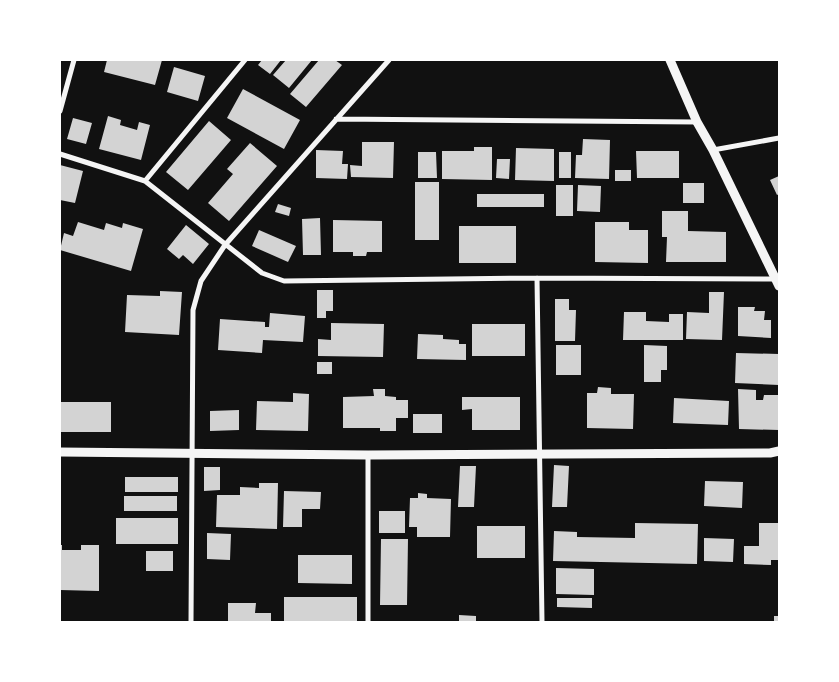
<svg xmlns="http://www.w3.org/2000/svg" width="839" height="682" viewBox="0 0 839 682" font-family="'IBM Plex Serif',serif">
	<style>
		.building { fill: #d3d3d3 }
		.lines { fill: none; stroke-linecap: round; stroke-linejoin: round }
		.minor { stroke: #f5f5f5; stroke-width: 5 }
		.tertiary { stroke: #f5f5f5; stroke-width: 9 }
	</style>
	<rect width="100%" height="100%" fill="#111"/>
	<path class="building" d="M107 60H162L155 85 104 72Z
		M262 60H281L270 74 258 65Z
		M286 60H312L289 88 273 75Z
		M319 60H335L342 65 306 107 290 94Z
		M174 67 205 76 198 101 167 92Z
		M243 89 300 120 284 149 227 118Z
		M108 116 121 120 120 125 137 130 139 122 150 125 141 160 99 149Z
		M73 118 92 123 86 144 67 139Z
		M209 121 231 140 188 190 166 172Z
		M583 139 610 140 609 179 575 178 576 155H582Z
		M362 142H394L393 178 351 177 350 165 362 166Z
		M250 143 277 166 229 221 208 203 233 174 227 169Z
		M474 147H492V180L442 179V151H474Z
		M516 148 554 149V181L515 180Z
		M316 150 343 151 342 164H348L347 179 316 178Z
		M636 151H679V178H637Z
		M418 152H436L437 178H418Z
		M559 152H571V178H559Z
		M497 159H510L509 179 496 178Z
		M60 165 83 171 75 203 60 200Z
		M615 170H631V181H615Z
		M779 176V194L777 195 770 180Z
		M415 182H439V240H415Z
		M683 183H704V203H683Z
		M556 185H573V216H556Z
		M578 185 601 186 600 212 577 211Z
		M477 194H544V207H477Z
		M278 204 291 208 289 216 275 212Z
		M662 211H688V231L726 232V262H666L667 237H662Z
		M320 218 321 255H303L302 219Z
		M333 220 382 221V252H367L366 256H353V252H333Z
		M78 222 104 230 106 223 122 228 123 223 143 229 131 271 60 250 64 233 73 236Z
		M595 222H629V230H648V263L595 262Z
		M186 225 209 244 193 264 183 255 179 259 167 249Z
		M459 226H516V263H459Z
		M259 230 296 246 288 262 252 246Z
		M317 290H333V311H326V318H317Z
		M160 291 182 292 179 335 125 332 127 295 160 296Z
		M709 292H724L722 340 686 339 687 312 709 313Z
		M555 299H569V310H576L575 341H555Z
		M738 307H755L754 311H765L764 320H771V338L738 336Z
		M624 312H646V321L669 322V314H683V340H623Z
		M270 313 305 316 303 342 263 340 262 353 218 350 220 319 265 322V327H269Z
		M331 323 384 324 383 357 318 356V339L331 340Z
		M472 324H525V356H472Z
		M418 334 443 335V339L459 340V344H466V360L417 359Z
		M556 345H581V375H556Z
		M644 345 667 346V370H661V382H644Z
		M736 353 779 354V385L735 383Z
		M317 362H332V374H317Z
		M598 387 611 388V394H634L633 429 587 428V393H597Z
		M373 389H385V396L396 397V400H408V418H396V431H380V428H343V397L374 396Z
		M738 389 756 390V400H763L764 395H779V430L739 429Z
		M293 393 309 394 308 431 256 430 257 401 293 402Z
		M462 397H520V430H472V409L462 410Z
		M674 398 729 401 728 425 673 423Z
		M60 402H111V432H60Z
		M239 410V430L210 431V411Z
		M413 414H442V433H413Z
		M554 465 569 466 567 507H552Z
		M460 466H476L474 507H458Z
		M204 467H220V490L204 491Z
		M125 477H178V492H125Z
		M705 481 743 482 742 508 704 506Z
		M259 483H278L277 529 216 527 217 495H240V487L259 488Z
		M284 491 321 492 320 509H302V527H283Z
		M418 493 427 494V498L451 499 450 537H417V527H409L410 498H418Z
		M124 496H177V511H124Z
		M379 511H405V533H379Z
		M116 518H178V544H116Z
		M635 523 698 524 697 564 553 561 554 531 577 532V537L635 538Z
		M759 523H779V560H771V565L744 564V546H759Z
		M477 526H525V558H477Z
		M207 533 231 534 230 560 207 559Z
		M704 538 734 539 733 562 704 561Z
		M381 539H408L407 605H380Z
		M60 545H62V550H81V545H99V591L60 590Z
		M146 551H173V571H146Z
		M298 555H352V584L298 583Z
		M556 568 594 569V595L556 594Z
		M284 597H357V622H284Z
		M557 598H592V608L557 607Z
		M228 603H256L255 613H271V622H228Z
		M459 615 476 616V622H459Z
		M774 616H779V622H774Z"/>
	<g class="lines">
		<path class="minor" d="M60 111 74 60
			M336 119 697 122
			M713 150 779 138
			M60 154 145 181 262 273 284 281 537 278 776 279
			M145 181 245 60
			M537 278 542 622
			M368 455V622
			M191 622 193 310 201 281 225 245 389 60"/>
		<path class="tertiary" d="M670 60 697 122 713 150 779 286
			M60 452 368 455 770 453 779 451"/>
	</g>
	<rect width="839" height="682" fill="none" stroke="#ffffff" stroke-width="122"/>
</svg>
